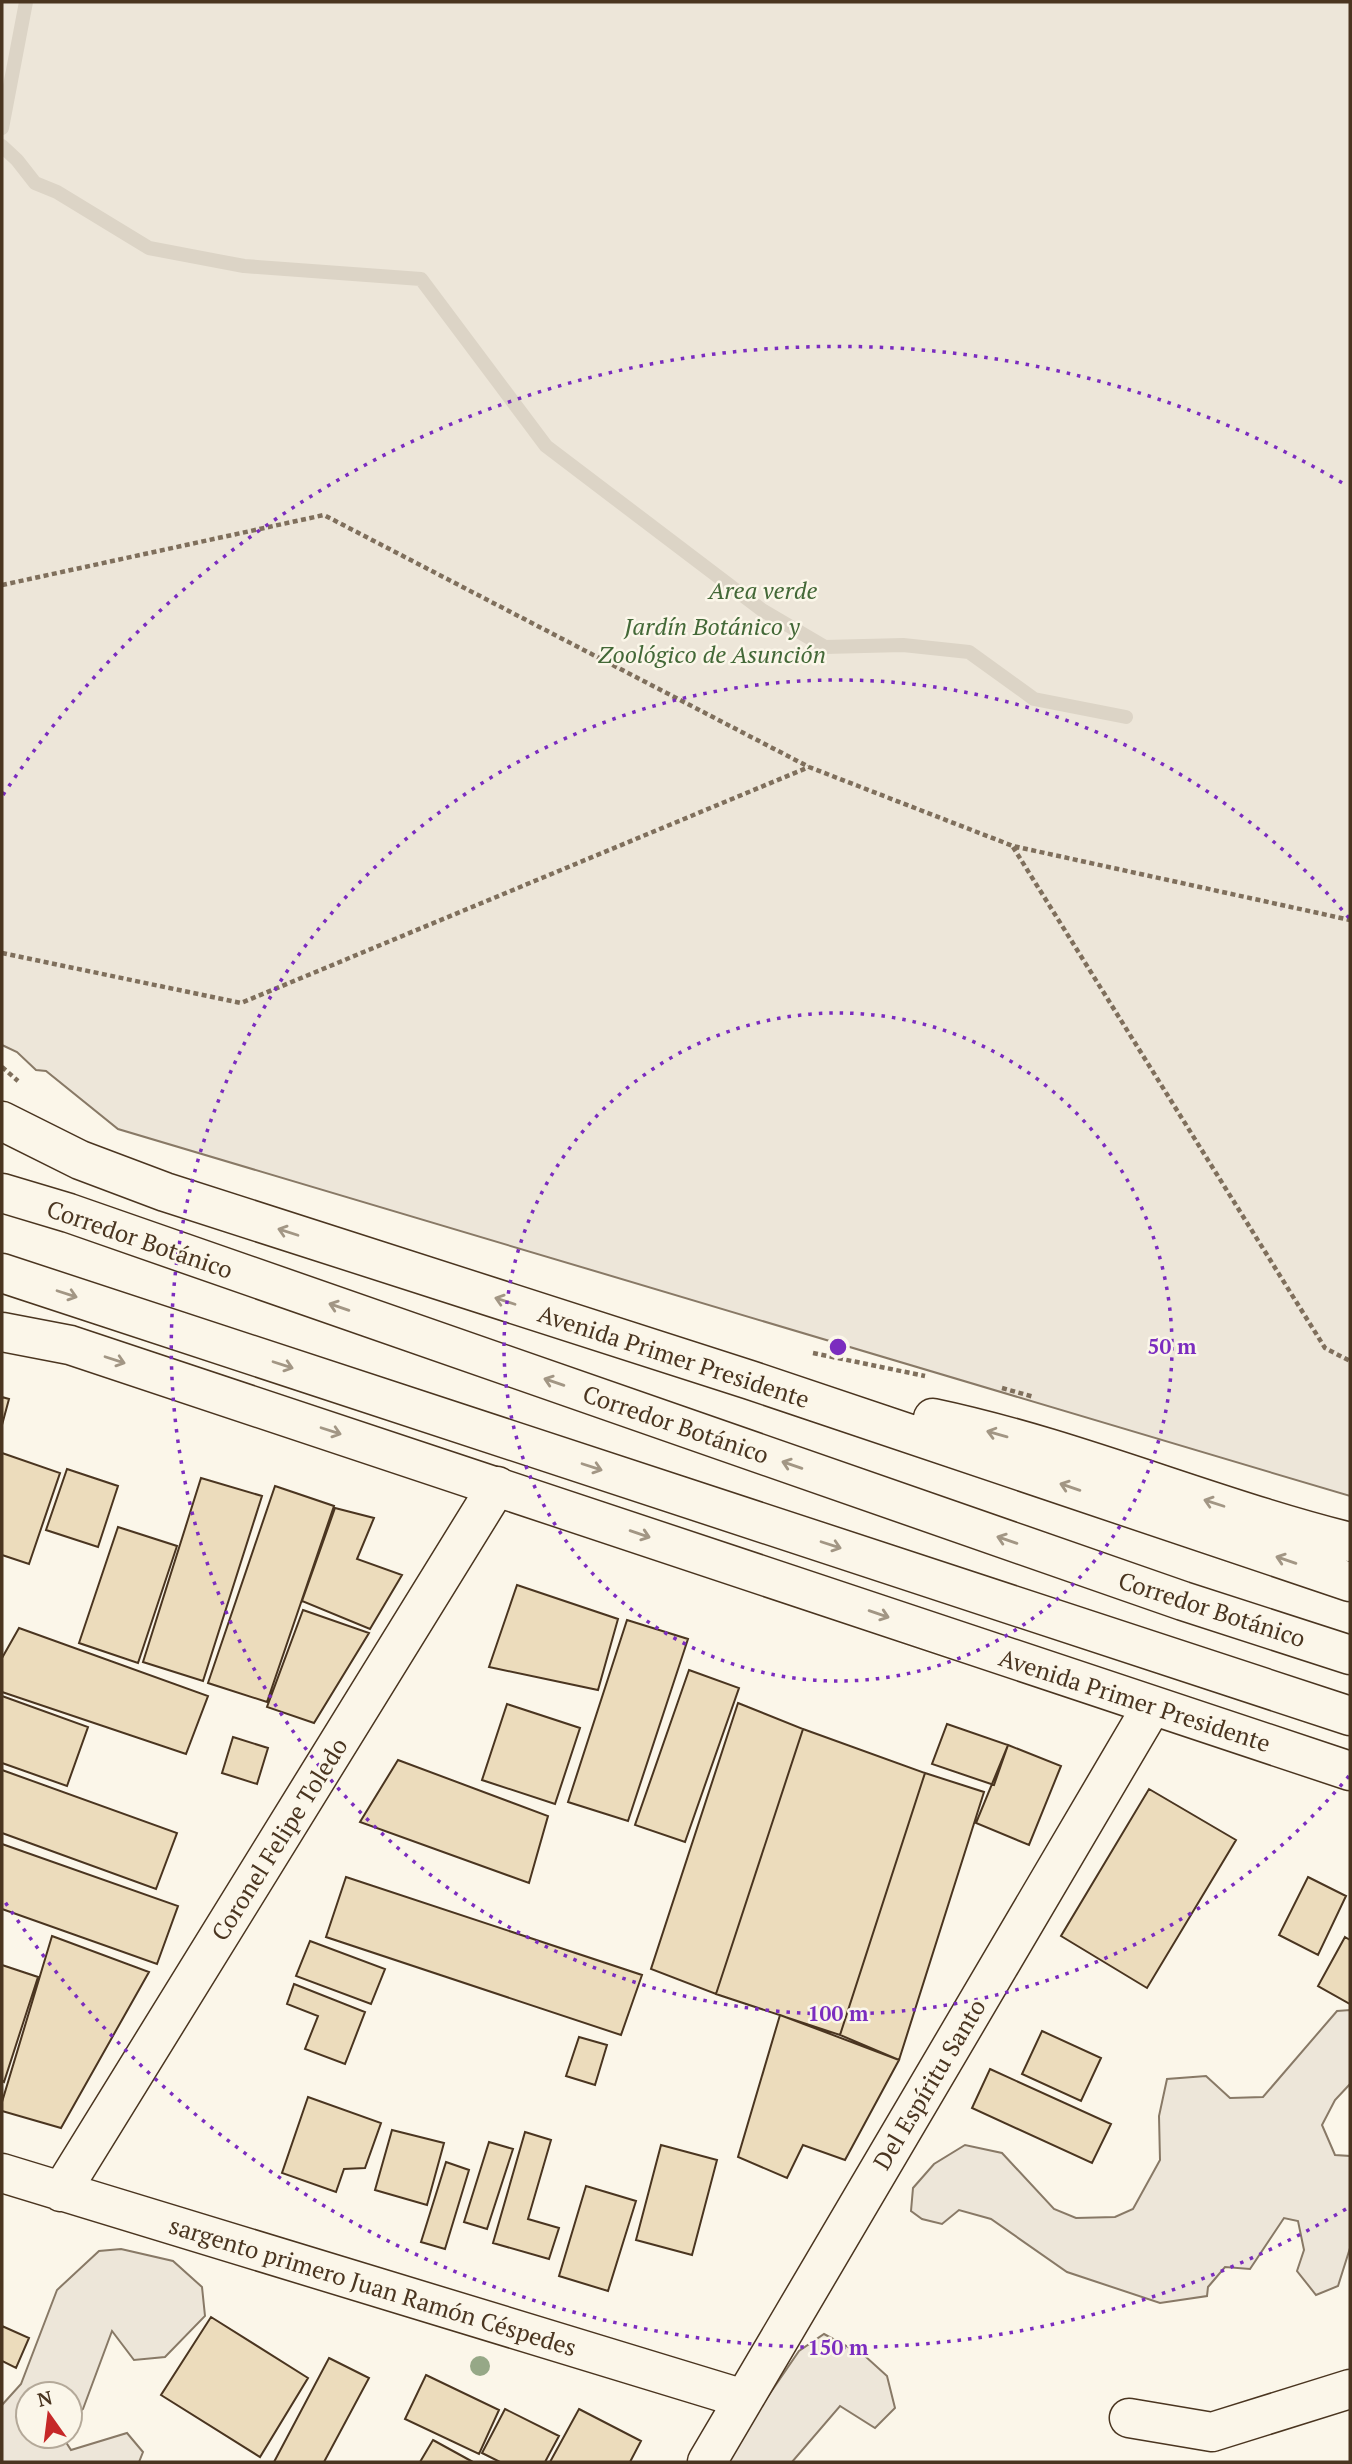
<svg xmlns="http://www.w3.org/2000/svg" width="1352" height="2464" viewBox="0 0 1352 2464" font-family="'PT Serif',serif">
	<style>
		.green { fill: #ede6d9; stroke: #887966; stroke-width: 2 }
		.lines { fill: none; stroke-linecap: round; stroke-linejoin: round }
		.stream { stroke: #dcd4c6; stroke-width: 14 }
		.building { fill: #ecdcbc; stroke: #4a3520; stroke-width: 2 }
		.minor-casing { stroke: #4a3520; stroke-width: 41 }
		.highway-casing { stroke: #4a3520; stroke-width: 41 }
		.path { stroke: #7f6f5c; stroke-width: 4.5; stroke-dasharray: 5 3.5; stroke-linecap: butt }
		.minor { stroke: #fbf6e9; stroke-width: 38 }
		.highway { stroke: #fbf6e9; stroke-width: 38 }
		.tree { fill: #96a887 }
		.oneway { stroke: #a29684 }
		.ring { fill: none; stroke: #7b2cbf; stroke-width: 3.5; stroke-dasharray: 3.5 7 }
		.labels { text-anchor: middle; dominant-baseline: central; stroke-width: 5; stroke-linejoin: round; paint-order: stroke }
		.park-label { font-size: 24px; font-style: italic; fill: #436837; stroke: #fbf6e9 }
		.street-label { font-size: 24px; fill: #4a3520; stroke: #fbf6e9 }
		.centre { fill: #7b2cbf; stroke: #fbf6e9; stroke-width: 3.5 }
		.ring-label { font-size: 21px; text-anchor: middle; font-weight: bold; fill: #7b2cbf; stroke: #fbf6e9; stroke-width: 5; stroke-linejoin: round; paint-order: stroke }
	</style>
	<rect width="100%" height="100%" fill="#fbf6e9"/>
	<path class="green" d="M2 2H1350V1496L118 1129 46 1071 36 1070 17 1052 2 1045Z
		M1350 2010V2084L1335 2100 1322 2125 1335 2155 1350 2156V2248L1338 2286 1316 2295 1297 2271 1304 2250 1298 2221 1284 2218 1250 2269 1225 2267 1208 2287 1207 2296 1160 2303 1067 2272 991 2219 959 2210 942 2224 922 2219 911 2211 913 2188 934 2164 965 2145 1002 2153 1054 2209 1076 2218 1115 2217 1133 2209 1160 2160 1159 2116 1167 2079 1206 2076 1230 2098 1263 2097 1337 2011Z
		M121 2249 173 2261 202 2287 205 2316 165 2357 134 2360 112 2331 83 2409 70 2419V2394H28V2436H62L71 2450 127 2433 143 2452 139 2462H2V2405L21 2384 57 2290 99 2251Z
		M824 2334 865 2356 887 2376 895 2408 875 2428 840 2406 792 2462H723L799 2351Z"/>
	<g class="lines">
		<path class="stream" d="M2 128 26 2
			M2 146 17 160 35 183 57 192 149 248 244 266 421 279 546 446 762 610 825 647 903 645 969 652 1034 699 1126 717"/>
	</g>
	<path class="building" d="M2 1397 9 1399 2 1425Z
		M2 1453 60 1473 29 1564 2 1555Z
		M67 1469 118 1486 98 1547 46 1530Z
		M201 1478 262 1496 203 1681 143 1662Z
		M275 1486 334 1506 267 1702 208 1683Z
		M335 1508 374 1518 357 1559 402 1575 370 1629 302 1601Z
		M118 1527 177 1546 138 1663 79 1643Z
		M517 1585 618 1619 598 1690 489 1667Z
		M303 1610 369 1633 314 1723 267 1707Z
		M627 1620 688 1639 628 1821 568 1802Z
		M19 1628 208 1696 186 1754 2 1692V1658Z
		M689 1670 739 1688 685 1842 635 1825Z
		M2 1696 88 1727 67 1786 2 1763Z
		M738 1703 803 1729 716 1994 651 1969Z
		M507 1704 580 1728 555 1804 482 1780Z
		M947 1724 1008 1745 994 1785 932 1764Z
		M803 1729 925 1773 840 2035 716 1994Z
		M233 1737 268 1748 257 1784 222 1773Z
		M1008 1745 1061 1766 1029 1845 976 1823Z
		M398 1760 548 1816 529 1883 360 1822Z
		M2 1770 177 1833 156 1889 2 1833Z
		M925 1773 984 1792 899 2060 840 2035Z
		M1149 1789 1236 1840 1147 1988 1061 1936Z
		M2 1844 178 1906 157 1964 2 1909Z
		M346 1877 642 1975 621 2035 326 1937Z
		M1308 1877 1346 1896 1318 1955 1279 1935Z
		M52 1936 149 1972 61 2128 2 2111V2102Z
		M1345 1937 1350 1940V2004L1318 1986Z
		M310 1941 385 1969 371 2004 296 1976Z
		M2 1965 38 1977 4 2082 2 2081Z
		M294 1984 365 2012 345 2064 305 2049 318 2016 287 2004Z
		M780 2015 899 2060 845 2160 803 2145 787 2178 738 2157Z
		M1042 2031 1101 2058 1081 2101 1022 2074Z
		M579 2037 607 2045 595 2085 566 2076Z
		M990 2069 1111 2124 1092 2163 972 2108Z
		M308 2097 381 2123 365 2168 344 2169 336 2192 282 2173Z
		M392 2130 444 2143 427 2205 375 2190Z
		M525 2132 551 2140 528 2219 559 2228 549 2259 493 2243Z
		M489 2142 513 2149 487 2229 464 2222Z
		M661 2145 717 2160 692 2255 636 2240Z
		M446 2162 469 2170 445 2249 421 2242Z
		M586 2186 636 2201 608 2291 559 2276Z
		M211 2317 308 2378 260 2457 161 2395Z
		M2 2326 29 2338 16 2368 2 2361Z
		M329 2358 369 2378 324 2462H274Z
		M426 2375 499 2410 479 2454 405 2419Z
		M505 2409 559 2436 545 2462H500L482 2453Z
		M579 2409 641 2441 630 2462H550Z
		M433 2440 473 2462H420Z"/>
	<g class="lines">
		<defs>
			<path id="minor" d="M2 2173 744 2399
				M61 2192 497 1486
				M1129 2418 1212 2432 1350 2389
				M707 2462 1152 1706"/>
			<path id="highway" d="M2 1121 80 1160 165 1192 750 1380 1350 1582
				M2 1193 69 1213 1183 1601 1350 1655
				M2 1273 1350 1716
				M2 1332 70 1345 1350 1771
				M933 1418C1075 1448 1210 1507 1350 1542"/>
		</defs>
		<use href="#minor" class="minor-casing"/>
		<use href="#highway" class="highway-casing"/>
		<path class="path" d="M2 585 324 515 809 767 1013 846 1350 920
			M1013 847 1325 1348 1350 1361
			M2 953 241 1003 809 767
			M2 1067 18 1081
			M813 1353 925 1376
			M1002 1388 1034 1397"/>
		<use href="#minor" class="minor"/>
		<use href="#highway" class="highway"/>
	</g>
	<circle class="tree" cx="480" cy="2366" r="10"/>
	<defs><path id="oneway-shaft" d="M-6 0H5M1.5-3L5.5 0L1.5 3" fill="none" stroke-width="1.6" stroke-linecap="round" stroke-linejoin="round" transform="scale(1.75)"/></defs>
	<g class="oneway">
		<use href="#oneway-shaft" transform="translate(288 1232) rotate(-162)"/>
		<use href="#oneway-shaft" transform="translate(67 1294) rotate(18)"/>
		<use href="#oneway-shaft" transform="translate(505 1301) rotate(-162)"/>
		<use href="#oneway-shaft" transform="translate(339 1307) rotate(-161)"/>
		<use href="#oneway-shaft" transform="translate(115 1360) rotate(18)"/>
		<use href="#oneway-shaft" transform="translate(283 1365) rotate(18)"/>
		<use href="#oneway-shaft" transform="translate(554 1382) rotate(-161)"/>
		<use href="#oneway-shaft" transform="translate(331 1431) rotate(18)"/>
		<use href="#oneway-shaft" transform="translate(997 1434) rotate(-164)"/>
		<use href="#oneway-shaft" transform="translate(792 1465) rotate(-161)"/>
		<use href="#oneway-shaft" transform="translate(592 1467) rotate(18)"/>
		<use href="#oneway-shaft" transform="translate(1070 1487) rotate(-161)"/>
		<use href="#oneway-shaft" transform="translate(1214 1503) rotate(-162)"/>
		<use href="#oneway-shaft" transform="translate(640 1534) rotate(19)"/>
		<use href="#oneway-shaft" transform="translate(1007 1540) rotate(-161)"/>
		<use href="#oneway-shaft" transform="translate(831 1545) rotate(18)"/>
		<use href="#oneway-shaft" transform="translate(1286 1560) rotate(-161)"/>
		<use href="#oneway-shaft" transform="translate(879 1614) rotate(19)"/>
	</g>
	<g class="ring">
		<circle cx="838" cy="1347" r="334"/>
		<path d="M1349 1776A667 667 0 1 1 1349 918"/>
		<path d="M1346 2209A1001 1001 0 0 1 3 1899M3 795A1001 1001 0 0 1 1346 485"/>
	</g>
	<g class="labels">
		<g class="park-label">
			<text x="763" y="590">Area verde</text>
			<text x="712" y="626">Jardín Botánico y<tspan x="712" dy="28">Zoológico de Asunción</tspan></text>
		</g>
		<g class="street-label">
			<text transform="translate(140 1239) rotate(19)">Corredor Botánico</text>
			<text transform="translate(674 1356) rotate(18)">Avenida Primer Presidente</text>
			<text transform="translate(676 1424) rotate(19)">Corredor Botánico</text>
			<text transform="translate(1212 1609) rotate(18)">Corredor Botánico</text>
			<text transform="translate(1135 1700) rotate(18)">Avenida Primer Presidente</text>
			<text transform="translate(279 1839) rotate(-58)">Coronel Felipe Toledo</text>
			<text transform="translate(929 2084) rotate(-59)">Del Espíritu Santo</text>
			<text transform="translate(373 2286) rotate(17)">sargento primero Juan Ramón Céspedes</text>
		</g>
	</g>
	<circle cx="838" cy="1347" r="10" class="centre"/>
	<g class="ring-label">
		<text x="1172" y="1354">50 m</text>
		<text x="838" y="2021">100 m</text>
		<text x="838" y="2355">150 m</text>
	</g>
	<rect width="1352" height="2464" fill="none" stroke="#4a3520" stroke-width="7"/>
	<g transform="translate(49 2415) rotate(346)"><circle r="33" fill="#fbf6e9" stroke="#b4a999" stroke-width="2"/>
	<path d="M0-5L12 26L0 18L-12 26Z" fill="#c62828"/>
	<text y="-10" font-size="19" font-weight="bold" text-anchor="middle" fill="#4a3520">N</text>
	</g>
</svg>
